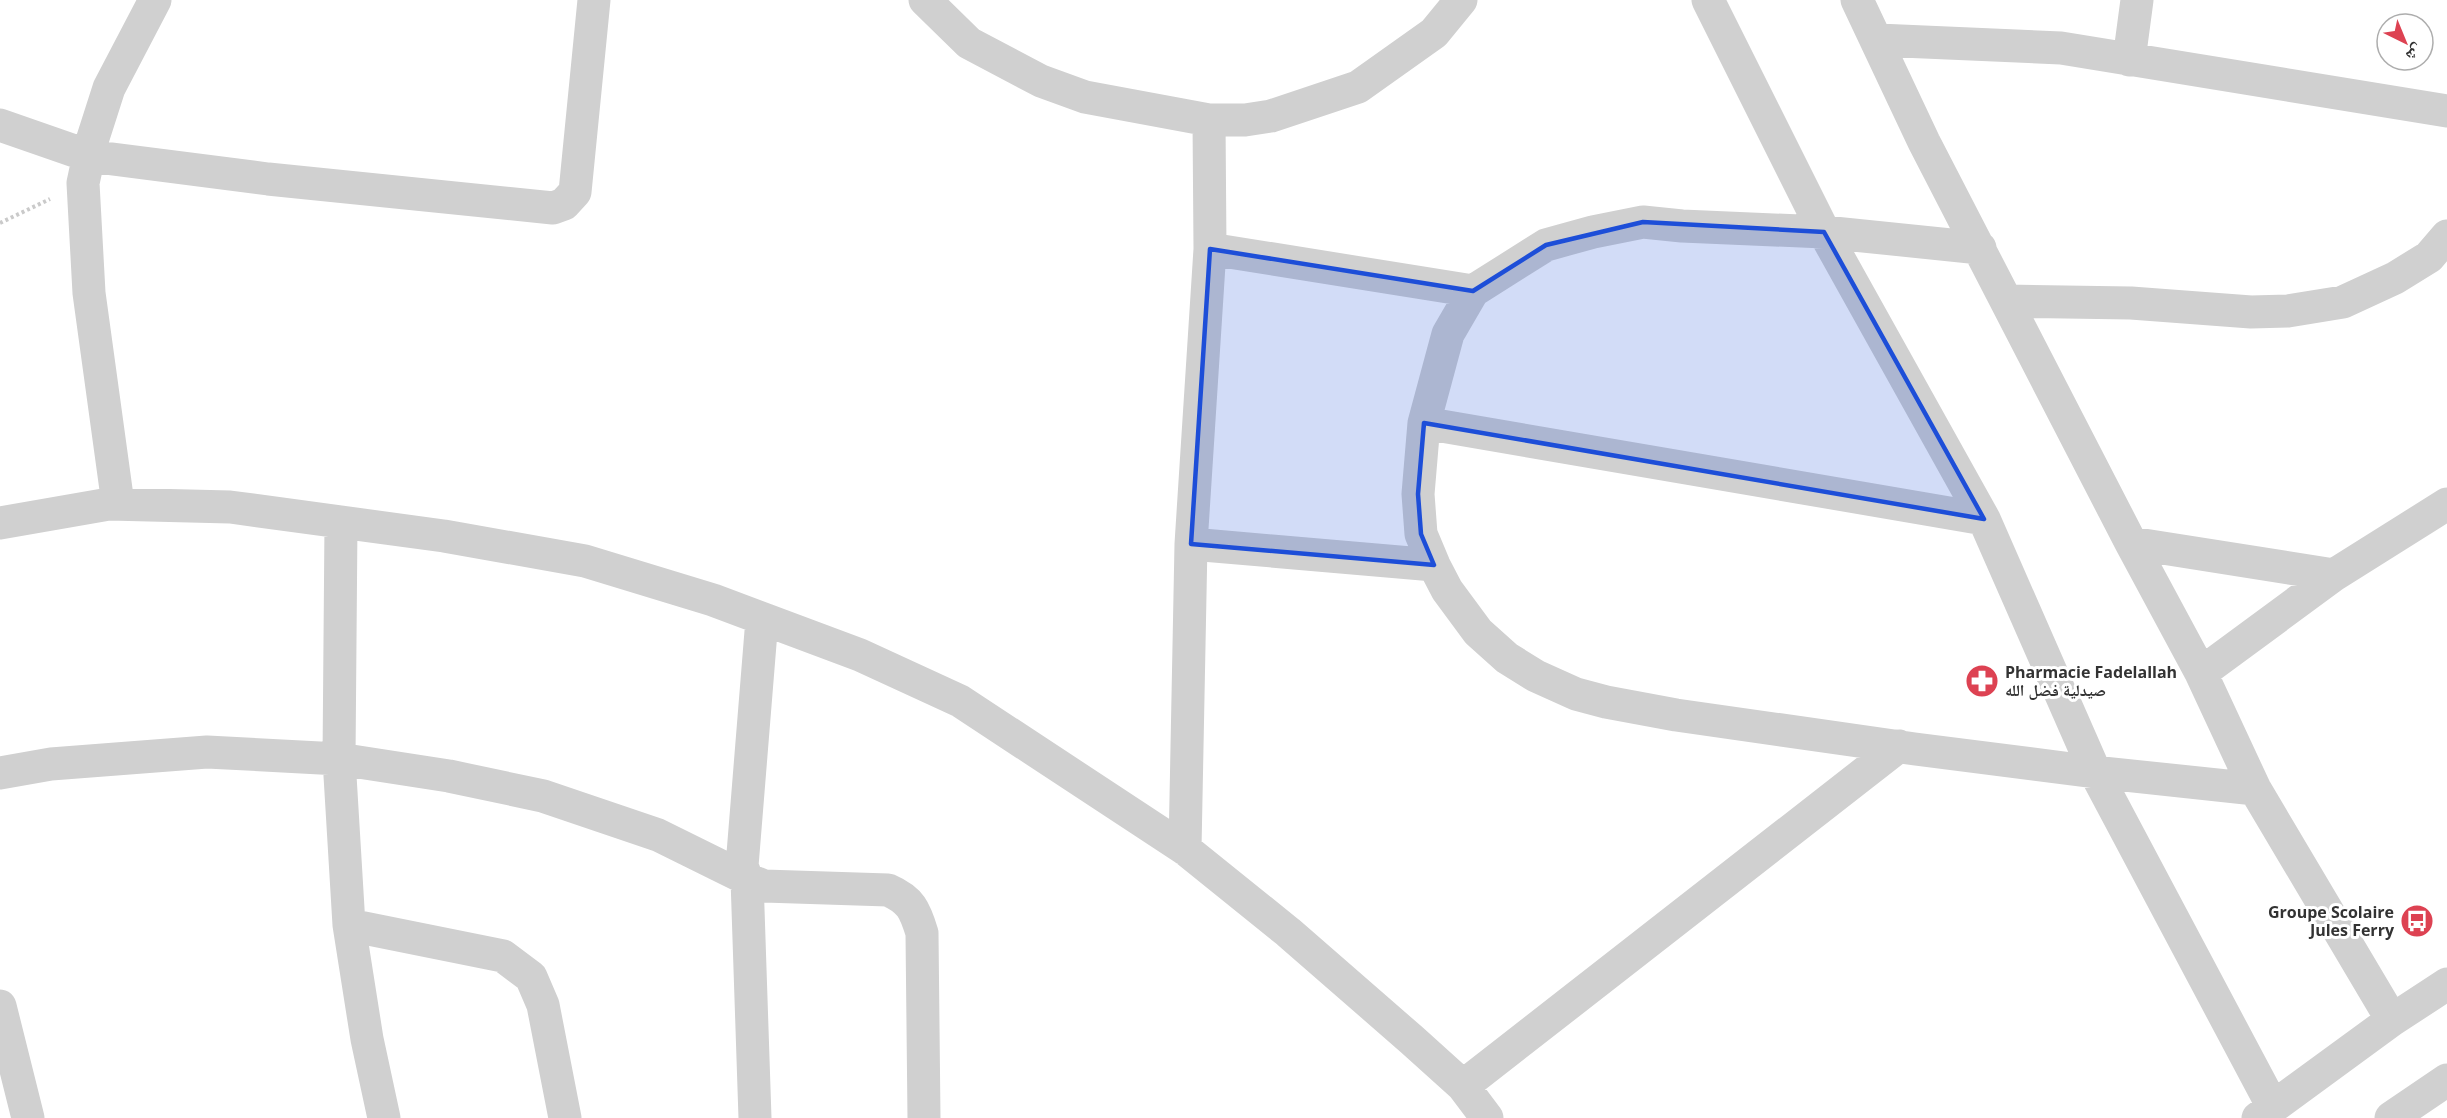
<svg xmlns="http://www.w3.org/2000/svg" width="2447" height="1118" viewBox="0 0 2447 1118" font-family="'Open Sans','Noto Naskh Arabic',sans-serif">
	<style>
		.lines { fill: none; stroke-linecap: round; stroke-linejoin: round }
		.path { stroke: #cacaca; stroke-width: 4; stroke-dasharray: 3 3; stroke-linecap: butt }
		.minor { stroke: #d0d0d0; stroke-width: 33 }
		.marked { fill: #1d4ed8; fill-opacity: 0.2; stroke: #1d4ed8; stroke-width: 4.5; stroke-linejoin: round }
		.labels { text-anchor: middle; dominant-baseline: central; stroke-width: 6; stroke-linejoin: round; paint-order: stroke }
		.poi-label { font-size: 16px; font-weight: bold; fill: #333; stroke: #fff; text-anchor: start }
	</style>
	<rect width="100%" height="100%" fill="#fff"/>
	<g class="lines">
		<path class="path" d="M0 223 50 199"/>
		<path class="minor" d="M925 0 969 43 1041 81 1085 97 1209 120H1245L1271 116 1358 87 1434 33 1461 0
			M1708 0 1824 232 1984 519 2095 772 2273 1107
			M1857 0 1924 142 2131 543 2201 673 2255 789 2392 1020
			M1878 40 2061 48 2447 111
			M2129 60 2137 0
			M0 125 89 156 268 179 553 208 564 204 575 192 594 0
			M1980 248 1824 232 1682 226 1643 222 1593 232 1546 245 1473 291 1448 334 1424 423 1418 494 1421 534 1434 565 1447 590 1478 632 1507 658 1536 676 1576 694 1606 702 1676 715 1915 749 2095 772 2255 789
			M1210 249 1473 291
			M2007 301 2131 303 2251 312 2288 311 2343 302 2395 278 2429 257 2447 236
			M1424 423 1984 519
			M118 504 89 293 83 183 92 141 109 88 155 0
			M341 522 339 759 349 925 367 1039 384 1118
			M0 523 109 504 230 507 444 536 585 561 713 600 860 655 960 701 1185 849 1288 932 1412 1040 1463 1086 1487 1118
			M2131 543 2334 575
			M1191 544 1434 565
			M762 619 742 866 747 879 764 886 888 890C911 900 915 910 922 933L924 1118
			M2201 673 2334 575 2447 504
			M0 773 51 764 207 752 339 759 449 776 543 796 658 835 747 879 755 1118
			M1185 849 1191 544 1210 249 1209 120
			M349 925 503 956 531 977 543 1005 565 1118
			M0 1006 28 1118
			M1463 1086 1899 746
			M2258 1118 2392 1020 2447 984
			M2391 1118 2447 1080"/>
	</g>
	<path class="marked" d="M1643 222 1824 232 1984 519 1424 423 1418 494 1421 534 1434 565 1191 544 1210 249 1473 291 1546 245Z"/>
	<defs>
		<symbol id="pharmacy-disc" viewBox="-11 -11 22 22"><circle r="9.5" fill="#dd4252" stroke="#fff"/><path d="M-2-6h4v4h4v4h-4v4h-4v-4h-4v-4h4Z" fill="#fff"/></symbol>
		<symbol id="bus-disc" viewBox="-11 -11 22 22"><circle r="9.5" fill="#dd4252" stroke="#fff"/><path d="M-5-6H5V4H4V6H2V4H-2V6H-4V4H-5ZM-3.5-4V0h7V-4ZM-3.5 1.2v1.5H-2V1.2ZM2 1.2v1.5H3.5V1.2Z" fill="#fff"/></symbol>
	</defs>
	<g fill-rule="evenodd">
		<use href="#pharmacy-disc" x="1963" y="662" width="38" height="38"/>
		<use href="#bus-disc" x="2398" y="902" width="38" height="38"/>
	</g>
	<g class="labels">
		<g class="poi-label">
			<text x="2005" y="672">Pharmacie Fadelallah<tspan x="2005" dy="18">صيدلية فضل الله</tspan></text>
			<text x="2394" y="912" text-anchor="end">Groupe Scolaire<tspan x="2394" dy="18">Jules Ferry</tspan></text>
		</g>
	</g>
	<g transform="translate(2405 42) rotate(137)"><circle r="28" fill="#ffffff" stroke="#adadad" stroke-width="1.5"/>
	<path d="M0-4.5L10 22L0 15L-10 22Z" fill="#dd4252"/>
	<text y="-9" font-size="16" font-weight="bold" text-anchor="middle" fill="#333333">ش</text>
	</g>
</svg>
